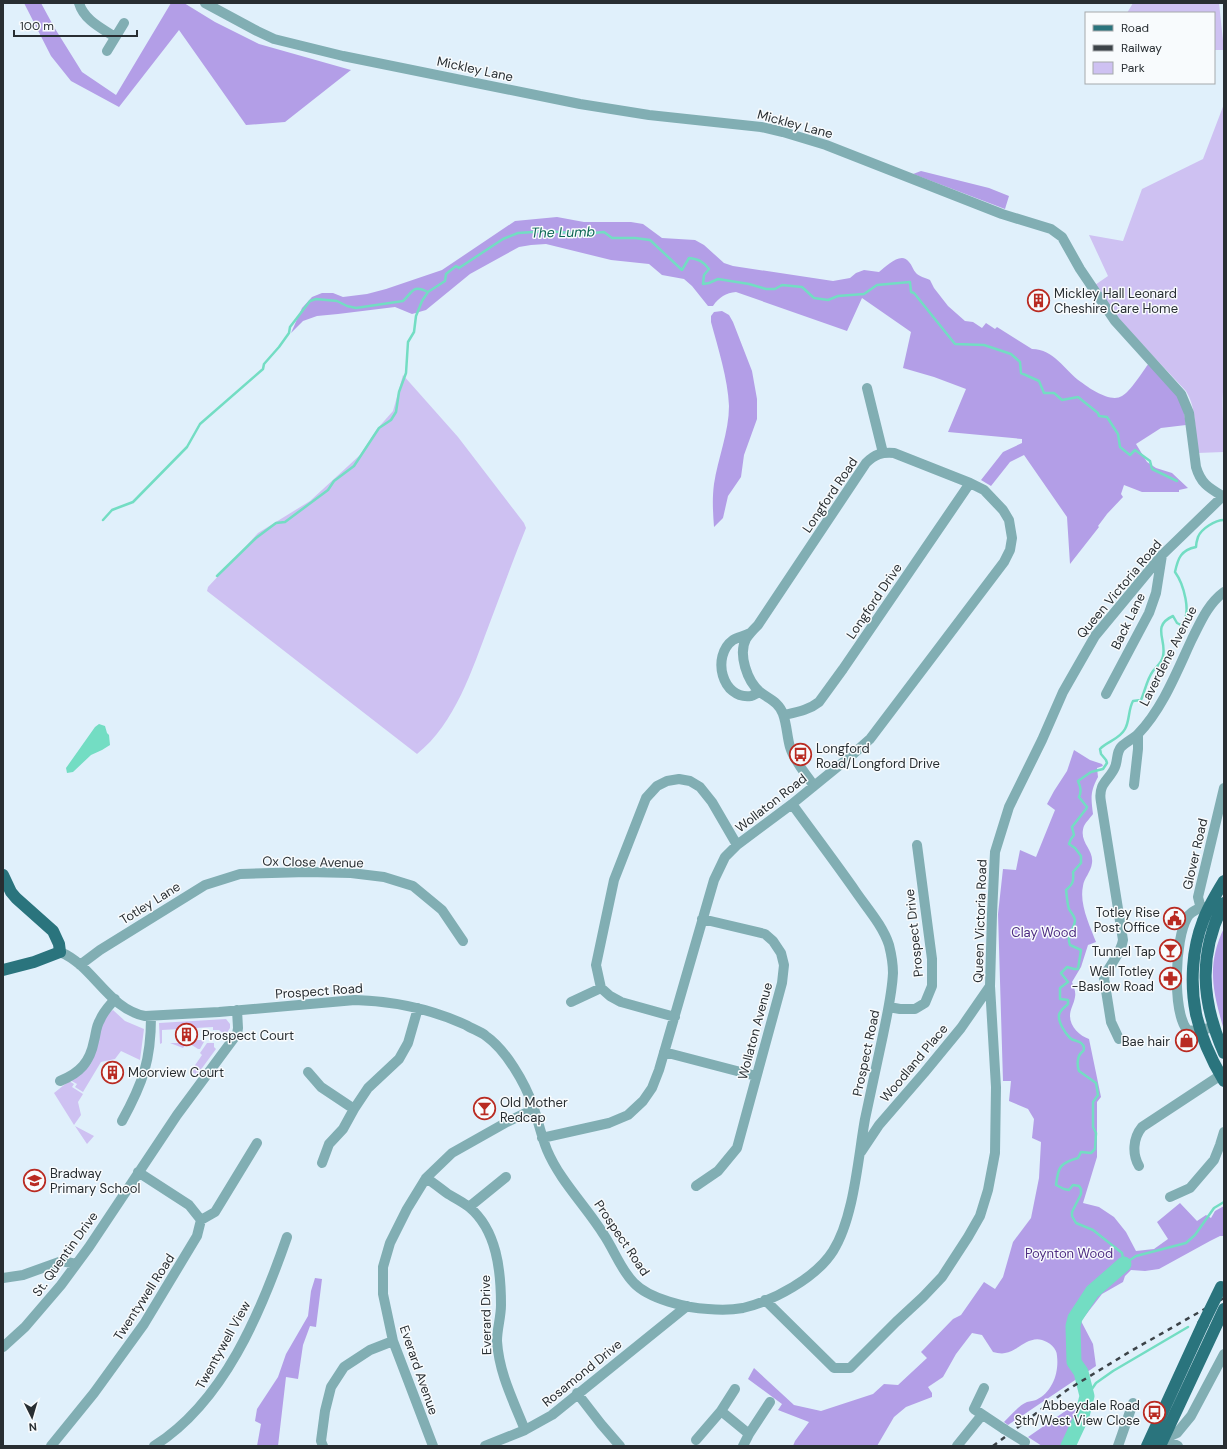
<svg xmlns="http://www.w3.org/2000/svg" width="1227" height="1449" viewBox="0 0 1227 1449" font-family="'DM Sans',sans-serif">
	<style>
		.green { fill: #cec1f2 }
		.forest { fill: #b39ee7 }
		.water { fill: #73ddc3 }
		.lines { fill: none; stroke-linecap: round; stroke-linejoin: round }
		.stream { stroke: #73ddc3; stroke-width: 2.5 }
		.river { stroke: #73ddc3; stroke-width: 15 }
		.minor { stroke: #81aeb3; stroke-width: 10 }
		.major { stroke: #2a747d; stroke-width: 12 }
		.rail { stroke: #3c4348; stroke-width: 2.5; stroke-dasharray: 5 5; stroke-linecap: butt }
		.minor-bridge { stroke: #81aeb3; stroke-width: 10 }
		.major-bridge { stroke: #2a747d; stroke-width: 12 }
		.labels { text-anchor: middle; dominant-baseline: central; stroke-width: 3; stroke-linejoin: round; paint-order: stroke }
		.street-label { font-size: 13px; fill: #282e32; stroke: #f8fbfd }
		.poi-label { font-size: 13px; fill: #282e32; stroke: #f8fbfd; text-anchor: start }
		.park-label { font-size: 13px; fill: #4e2d82; stroke: #f8fbfd }
		.water-label { font-size: 14px; font-style: italic; fill: #0e6756; stroke: #f8fbfd }
	</style>
	<rect width="100%" height="100%" fill="#e0f0fb"/>
	<path class="green" d="M1133 3H1219L1224 50H1214V13H1127Z
		M1224 104V381C1221 405 1224 428 1224 452L1197 453C1195 432 1197 409 1186 391L1123 324 1095 285 1108 276 1089 235 1123 241 1142 189 1203 159Z
		M403 375 458 437 524 523 526 528C513 560 501 593 489 625 472 670 455 724 417 754L207 591 208 587 258 533 310 501 360 455 377 429 393 411Z
		M113 1010 125 1021 144 1029 140 1060 121 1051 115 1059 101 1062 83 1092 75 1087 77 1084 70 1080 91 1064C95 1050 100 1018 113 1010Z
		M226 1019 230 1024V1028L224 1037V1034L219 1030H213V1027L162 1030V1043L160 1044 159 1023Z
		M197 1040H205L200 1049H198L187 1042 183 1048 170 1043H180V1042L197 1041Z
		M207 1043H214V1047L216 1049 197 1075 191 1071 202 1055 200 1053Z
		M69 1081 74 1084 72 1087 83 1094 78 1102 81 1115 74 1125 54 1093Z
		M75 1126 94 1136 87 1144Z"/>
	<path class="forest" d="M24 3H41L54 27 82 72 116 95 171 3H184L215 22 259 44 351 70 285 122 246 125 179 30 119 107 71 81 51 56Z
		M921 171 989 188 1009 196 1005 209 913 174Z
		M557 217 584 222H631L643 224 662 238 695 240 704 245 724 263 733 266 833 281 850 278 856 273 864 270 879 272C887 266 901 251 909 262 912 265 913 270 916 273 918 276 926 278 930 280L934 288 948 306 965 321 973 322 982 328 986 323 995 329 997 327 1032 349C1054 349 1064 370 1081 382 1090 389 1111 403 1122 396 1130 392 1143 371 1149 363L1176 392 1183 406 1186 425 1161 428 1136 444 1147 462 1156 468 1172 473 1188 488 1179 490V492H1142L1124 485 1121 494 1123 497 1107 514 1098 526 1099 527 1070 564 1067 517 1024 455 1010 462 991 486 981 480 1003 452 1022 443V439L948 432 966 389 934 377 903 368 911 332 862 298 847 331 736 292C726 293 719 297 713 306H708L692 286 684 279 662 275 649 264 611 260 546 244 531 245 519 247 470 274 426 310 412 314 395 307 338 314 317 316 303 321 291 333 302 308 312 297 322 293H333L343 297 367 294 386 289 442 270 515 221Z
		M722 311 729 315 733 322 752 371 757 399V419L744 455 741 477 728 496 723 518 714 527C713 513 712 499 714 484 718 458 729 432 729 406 728 379 718 348 711 322V316L714 312Z
		M1074 750 1090 760 1102 764 1103 766 1097 768 1098 777C1090 792 1091 798 1093 814 1091 817 1086 822 1084 826 1078 842 1094 849 1092 863 1091 872 1084 878 1083 886 1079 904 1090 926 1096 942L1088 945 1081 967 1072 982C1074 987 1076 992 1075 997 1074 1004 1070 1009 1070 1016 1070 1027 1080 1036 1089 1039L1101 1097 1097 1102V1157L1083 1203 1099 1207 1114 1217 1126 1232 1136 1251 1154 1249 1168 1239 1157 1222 1180 1203 1197 1221 1206 1215 1211 1218 1215 1211 1224 1206V1236H1220L1210 1241 1159 1269 1145 1271 1131 1270 1125 1276 1123 1282 1102 1294 1081 1321 1093 1344 1096 1366 1008 1425 1004 1422C1011 1415 1018 1406 1027 1402 1030 1401 1034 1401 1036 1400 1053 1392 1059 1372 1057 1356 1057 1348 1049 1342 1042 1340 1028 1336 1018 1351 1005 1353 1002 1354 997 1353 993 1352L982 1335 972 1333 956 1354 943 1377 928 1387 932 1393V1397L906 1407 894 1417 877 1446H793L795 1441 809 1422 778 1410 782 1404 748 1379 754 1368 794 1405 821 1411 873 1394 884 1384 898 1385 927 1358 921 1352 953 1319 961 1315 984 1282 995 1289 1003 1277 1013 1242 1031 1218 1039 1178 1041 1142 1032 1138 1034 1119 1028 1109 1009 1101 1011 1081H1003L998 914 1003 869 1016 870 1020 850 1036 857 1055 810 1047 804 1054 791 1067 771Z
		M1224 928V1030C1213 993 1206 965 1224 928Z
		M315 1278 322 1279 316 1327 310 1326 303 1345 298 1379 286 1377 278 1446H257L261 1424 255 1421 257 1409 278 1377 286 1354 308 1316 311 1291Z
		M1087 1396 1082 1416 1068 1446H1042L1028 1437Z"/>
	<path class="water" d="M99 724 105 726 107 733 109 735 110 745 102 750 91 755 73 772 67 773 66 768 95 727Z"/>
	<g class="lines">
		<path class="stream" d="M103 520 112 510 133 502 187 447 200 424 263 369 264 364 279 347 289 333 290 327 310 301 316 299 337 301 347 306 356 308 403 301C413 292 412 284 428 292
			M217 576 256 538 276 523 285 522 328 490 334 481 354 466 379 428 391 420 396 412 399 392 406 373 408 342 414 332 416 316 422 301 428 292 445 281 446 274 456 266 459 268 503 239 518 233 548 231 583 234 604 232 612 238H635L650 240 682 270 689 258C698 259 703 261 709 269L704 275 703 284 709 283 718 279 749 284 766 289H775L782 285 802 287 814 298 828 300 838 296 864 294 877 285 910 282 911 292 914 293 955 344 984 345 1011 354 1020 362 1021 373 1039 381 1044 393H1054L1062 400 1078 397 1098 413 1099 416 1107 417 1118 434 1120 447 1130 455 1135 450 1150 461 1152 469 1177 481
			M1124 1264 1122 1253 1093 1230 1076 1223 1072 1216V1212L1081 1194V1189L1079 1186 1073 1185 1069 1190 1064 1189 1056 1185C1058 1167 1060 1163 1078 1158L1081 1152 1091 1153 1095 1149 1096 1133 1093 1127V1102L1098 1095 1096 1083 1079 1071C1077 1066 1077 1057 1081 1053 1083 1051 1084 1052 1084 1048 1083 1040 1074 1042 1070 1038 1065 1033 1058 1022 1059 1015 1060 1010 1065 1007 1068 1004V1000L1060 999V988L1068 982 1061 973 1067 967 1074 969H1078L1081 950 1070 945C1066 935 1074 930 1075 921 1075 916 1071 913 1069 909 1067 903 1067 896 1066 890 1073 884 1074 881 1073 872L1081 863V856L1075 848 1069 844 1071 839 1074 835 1072 827 1086 809 1087 807 1079 797C1082 791 1080 786 1078 781L1091 772 1103 769 1107 763 1106 760 1101 754 1100 749C1107 741 1119 740 1125 729 1130 720 1128 710 1133 701L1141 700C1145 691 1147 679 1153 671 1157 666 1162 663 1163 656 1167 640 1151 626 1173 616L1177 623 1181 625C1193 614 1183 583 1175 572 1178 558 1181 550 1196 547 1196 544 1197 540 1198 537 1201 529 1215 520 1224 520
			M1124 1264 1136 1256 1186 1243 1195 1235 1214 1208 1224 1202
			M1087 1396 1096 1383 1113 1371 1188 1327"/>
		<path class="river" d="M1068 1446 1082 1416 1087 1396 1081 1372 1074 1362 1073 1326 1075 1318 1092 1292 1124 1264"/>
		<path class="minor" d="M79 3C84 20 101 28 115 37
			M205 3 257 31 274 39 343 56 580 104 649 115 761 127 783 132 826 145 1002 214 1051 229 1062 237 1080 269 1115 321 1181 394 1189 413 1196 467C1201 484 1209 488 1224 497
			M107 51 124 23
			M867 388 883 453
			M750 633C745 636 738 637 733 640 711 656 722 700 751 696 754 695 757 693 760 692
			M1106 694 1149 613 1156 593 1162 555
			M784 715C797 712 809 710 819 702L843 669 970 483
			M1134 785 1138 749V735
			M1202 907C1196 910 1190 912 1187 918 1175 939 1172 1010 1187 1030L1196 1031 1214 1027
			M1206 909 1200 905 1198 897 1224 788
			M60 952C93 965 108 1009 145 1016L219 1012 355 1000C394 1001 431 1009 466 1025 472 1029 480 1031 486 1036 506 1050 525 1083 533 1106 538 1120 541 1135 547 1150 560 1181 586 1206 604 1235 614 1250 621 1270 634 1283 649 1299 687 1308 708 1309 719 1310 732 1310 743 1308 773 1301 816 1278 833 1251 854 1218 858 1158 865 1119 871 1091 877 1063 883 1035 887 1015 892 994 893 973 893 965 891 953 889 945 883 926 867 908 856 892 835 862 813 833 792 804
			M80 965 100 950 205 885 240 874 307 872 351 873 384 877 413 886 442 910 463 941
			M571 1002 601 988
			M889 1007 900 1009H915L925 1003 932 986V959L917 845
			M675 1017 621 1002 610 996 601 988 596 965 614 880 646 798 657 786 667 781 679 779 690 781 700 787 712 802 737 845
			M1119 1039 1111 1022 1104 978C1109 965 1121 954 1123 940L1101 802C1100 797 1100 792 1102 787 1105 780 1112 775 1115 767 1118 760 1116 753 1121 747 1126 742 1133 739 1138 734 1163 708 1177 671 1192 639 1201 621 1208 604 1224 592
			M664 1052 756 1076
			M308 1072 321 1087 354 1109
			M60 1081C80 1073 90 1062 94 1041 96 1034 96 1026 100 1020 103 1012 109 1006 115 999
			M122 1121C143 1083 151 1060 151 1017
			M542 1138 609 1123 628 1115 643 1101 652 1088 659 1070 714 880 725 857 737 845 792 804 852 755 870 739 1004 562 1010 550 1012 538 1009 520 1003 510 984 490 970 483 894 453C882 452 875 454 866 463L758 625C754 629 749 634 746 639 738 654 747 681 760 692 769 699 779 702 783 714 787 725 787 737 790 747 794 761 806 774 814 786
			M861 1152 879 1125 924 1073 961 1028 990 986
			M322 1163 329 1144 343 1129 354 1109 368 1088 399 1059 408 1043 418 1008
			M1139 1166C1132 1154 1133 1138 1142 1127L1224 1073
			M426 1178C434 1183 441 1189 448 1194 455 1198 463 1202 469 1207 497 1230 501 1271 501 1305 501 1317 497 1329 497 1341 499 1373 513 1400 525 1430
			M696 1186 718 1171 737 1148 782 983 784 965 781 953 773 941 765 934 702 919
			M1170 1197 1190 1188 1214 1160 1220 1145 1224 1132
			M469 1207 506 1177
			M201 1220 215 1212 257 1143
			M3 1278 23 1275 62 1261 76 1264
			M765 1300 834 1368H850L896 1322 923 1297 942 1277 968 1237 980 1216 988 1190 995 1153 996 1087 990 986 992 914 995 852 1009 807 1042 740 1063 692 1095 636 1162 555 1223 496
			M3 1347 25 1327 61 1285 89 1247 177 1115 237 1034 238 1028 237 1010
			M984 1388 974 1409 1004 1429
			M577 1393 601 1424 620 1446
			M721 1411 749 1434
			M1160 1437 1178 1446
			M1164 1439 1177 1433 1191 1416 1224 1354
			M696 1440 721 1411 735 1389
			M51 1446 94 1393 144 1324 197 1236 201 1220 189 1205 138 1172
			M154 1446C224 1402 261 1312 287 1237
			M323 1446 321 1441 325 1411 331 1387 344 1367 370 1350 393 1341
			M433 1446 393 1341 383 1294V1267L390 1243 407 1209 426 1178 452 1153 507 1122 534 1109
			M485 1446 525 1430 552 1415 687 1306
			M743 1446 749 1434 770 1402
			M957 1446 982 1415
			M1118 1446 1133 1403"/>
		<path class="major" d="M3 875 11 892 16 898 53 931 59 944 60 952 34 962 3 970
			M1224 881C1216 894 1208 907 1203 921 1192 949 1190 984 1196 1014 1201 1037 1212 1061 1224 1081
			M1224 903C1198 954 1201 1001 1224 1053
			M1147 1446 1203 1324
			M1160 1446 1224 1309"/>
		<path class="rail" d="M993 1446 1067 1390 1131 1351 1224 1298"/>
		<path class="minor-bridge" d="M1004 1429 1025 1442"/>
		<path class="major-bridge" d="M1203 1324 1221 1287"/>
	</g>
	<defs>
		<symbol id="building-ring" viewBox="-11 -11 22 22"><circle r="9.5" fill="#f8fbfd" stroke="#b92b22" stroke-width="1.5"/><path d="M-4-6H4V6H1V3H-1V6H-4ZM-2.5-4.3h1.7v1.8h-1.7ZM.8-4.3h1.7v1.8H.8ZM-2.5-1h1.7V.8h-1.7ZM.8-1h1.7V.8H.8Z" fill="#b92b22"/></symbol>
		<symbol id="bus-ring" viewBox="-11 -11 22 22"><circle r="9.5" fill="#f8fbfd" stroke="#b92b22" stroke-width="1.5"/><path d="M-5-6H5V4H4V6H2V4H-2V6H-4V4H-5ZM-3.5-4V0h7V-4ZM-3.5 1.2v1.5H-2V1.2ZM2 1.2v1.5H3.5V1.2Z" fill="#b92b22"/></symbol>
		<symbol id="civic-ring" viewBox="-11 -11 22 22"><circle r="9.5" fill="#f8fbfd" stroke="#b92b22" stroke-width="1.5"/><path d="M-.6-6.5H3V-4.5H.6V-3L4-1V1h2V6H-6V1h2V-1L-.6-3ZM-1.2 2.5V6h2.4V2.5Z" fill="#b92b22"/></symbol>
		<symbol id="bar-ring" viewBox="-11 -11 22 22"><circle r="9.5" fill="#f8fbfd" stroke="#b92b22" stroke-width="1.5"/><path d="M-6-5H6L.8 .8V4.5H3.5V6h-7V4.5H-.8V.8Z" fill="#b92b22"/></symbol>
		<symbol id="pharmacy-ring" viewBox="-11 -11 22 22"><circle r="9.5" fill="#f8fbfd" stroke="#b92b22" stroke-width="1.5"/><path d="M-2-6h4v4h4v4h-4v4h-4v-4h-4v-4h4Z" fill="#b92b22"/></symbol>
		<symbol id="shop-ring" viewBox="-11 -11 22 22"><circle r="9.5" fill="#f8fbfd" stroke="#b92b22" stroke-width="1.5"/><path d="M-5-2.5h2.3a2.7 3.5 0 0 1 5.4 0H5L5.5 6h-11ZM-1.5-2.5h3a1.5 2.3 0 0 0-3 0Z" fill="#b92b22"/></symbol>
		<symbol id="school-ring" viewBox="-11 -11 22 22"><circle r="9.5" fill="#f8fbfd" stroke="#b92b22" stroke-width="1.5"/><path d="M0-5L7-2L0 1L-7-2ZM-4 1L0 2.5L4 1V4Q0 6-4 4Z" fill="#b92b22"/></symbol>
	</defs>
	<g fill-rule="evenodd">
		<use href="#building-ring" x="1026" y="288" width="25" height="25"/>
		<use href="#bus-ring" x="788" y="742" width="25" height="25"/>
		<use href="#civic-ring" x="1162" y="906" width="25" height="25"/>
		<use href="#bar-ring" x="1158" y="938" width="25" height="25"/>
		<use href="#pharmacy-ring" x="1158" y="966" width="25" height="25"/>
		<use href="#building-ring" x="174" y="1022" width="25" height="25"/>
		<use href="#shop-ring" x="1174" y="1028" width="25" height="25"/>
		<use href="#building-ring" x="100" y="1060" width="25" height="25"/>
		<use href="#bar-ring" x="472" y="1096" width="25" height="25"/>
		<use href="#school-ring" x="22" y="1168" width="25" height="25"/>
		<use href="#bus-ring" x="1142" y="1400" width="25" height="25"/>
	</g>
	<g class="labels">
		<g class="street-label">
			<text transform="translate(475 69) rotate(12)">Mickley Lane</text>
			<text transform="translate(795 124) rotate(15)">Mickley Lane</text>
			<text transform="translate(830 495) rotate(-56)">Longford Road</text>
			<text transform="translate(1119 589) rotate(-50)">Queen Victoria Road</text>
			<text transform="translate(874 601) rotate(-56)">Longford Drive</text>
			<text transform="translate(1128 621) rotate(-64)">Back Lane</text>
			<text transform="translate(1168 656) rotate(-63)">Laverdene Avenue</text>
			<text transform="translate(771 803) rotate(-38)">Wollaton Road</text>
			<text transform="translate(1195 854) rotate(-77)">Glover Road</text>
			<text transform="translate(313 862) rotate(1)">Ox Close Avenue</text>
			<text transform="translate(150 903) rotate(-32)">Totley Lane</text>
			<text transform="translate(980 921) rotate(-88)">Queen Victoria Road</text>
			<text transform="translate(914 933) rotate(-96)">Prospect Drive</text>
			<text transform="translate(319 991) rotate(-4)">Prospect Road</text>
			<text transform="translate(755 1031) rotate(-75)">Wollaton Avenue</text>
			<text transform="translate(866 1053) rotate(-78)">Prospect Road</text>
			<text transform="translate(914 1063) rotate(-50)">Woodland Place</text>
			<text transform="translate(622 1238) rotate(56)">Prospect Road</text>
			<text transform="translate(65 1254) rotate(-54)">St. Quentin Drive</text>
			<text transform="translate(144 1297) rotate(-57)">Twentywell Road</text>
			<text transform="translate(486 1315) rotate(-91)">Everard Drive</text>
			<text transform="translate(223 1345) rotate(-61)">Twentywell View</text>
			<text transform="translate(419 1370) rotate(71)">Everard Avenue</text>
			<text transform="translate(582 1373) rotate(-39)">Rosamond Drive</text>
		</g>
		<g class="poi-label">
			<text x="1054" y="293">Mickley Hall Leonard<tspan x="1054" dy="15">Cheshire Care Home</tspan></text>
			<text x="816" y="748">Longford<tspan x="816" dy="15">Road/Longford Drive</tspan></text>
			<text x="1160" y="912" text-anchor="end">Totley Rise<tspan x="1160" dy="15">Post Office</tspan></text>
			<text x="1156" y="951" text-anchor="end">Tunnel Tap</text>
			<text x="1154" y="971" text-anchor="end">Well Totley<tspan x="1154" dy="15">-Baslow Road</tspan></text>
			<text x="202" y="1035">Prospect Court</text>
			<text x="1170" y="1041" text-anchor="end">Bae hair</text>
			<text x="128" y="1072">Moorview Court</text>
			<text x="500" y="1102">Old Mother<tspan x="500" dy="15">Redcap</tspan></text>
			<text x="50" y="1173">Bradway<tspan x="50" dy="15">Primary School</tspan></text>
			<text x="1140" y="1405" text-anchor="end">Abbeydale Road<tspan x="1140" dy="15">Sth/West View Close</tspan></text>
		</g>
		<g class="park-label">
			<text x="1044" y="932">Clay Wood</text>
			<text x="1069" y="1253">Poynton Wood</text>
		</g>
		<g class="water-label">
			<text transform="translate(563 232) rotate(-1)">The Lumb</text>
		</g>
	</g>
	<rect width="1227" height="1449" fill="none" stroke="#282e32" stroke-width="8"/>
	<rect x="1085" y="12" width="130" height="72" fill="#f8fbfd" stroke="#a5a9ac"/>
	<rect x="1093" y="25" width="20" height="6" fill="#2a747d" stroke="#a5a9ac"/>
	<text x="1121" y="32" font-size="12" fill="#282e32">Road</text>
	<rect x="1093" y="45" width="20" height="6" fill="#3c4348" stroke="#a5a9ac"/>
	<text x="1121" y="52" font-size="12" fill="#282e32">Railway</text>
	<rect x="1093" y="62" width="20" height="12" fill="#cec1f2" stroke="#a5a9ac"/>
	<text x="1121" y="72" font-size="12" fill="#282e32">Park</text>
	<g transform="translate(32 1417) rotate(175)" stroke="#f8fbfd" stroke-width="3" paint-order="stroke">
	<path d="M0-3L7 15L0 10L-7 15Z" fill="#282e32"/>
	<text y="-6" font-size="11" font-weight="bold" text-anchor="middle" fill="#282e32">N</text>
	</g>
	<path d="M14 30v6h123v-6" fill="none" stroke="#282e32" stroke-width="2"/>
	<text x="20" y="30" font-size="12" fill="#282e32" stroke="#f8fbfd" stroke-width="3" paint-order="stroke">100 m</text>
</svg>
